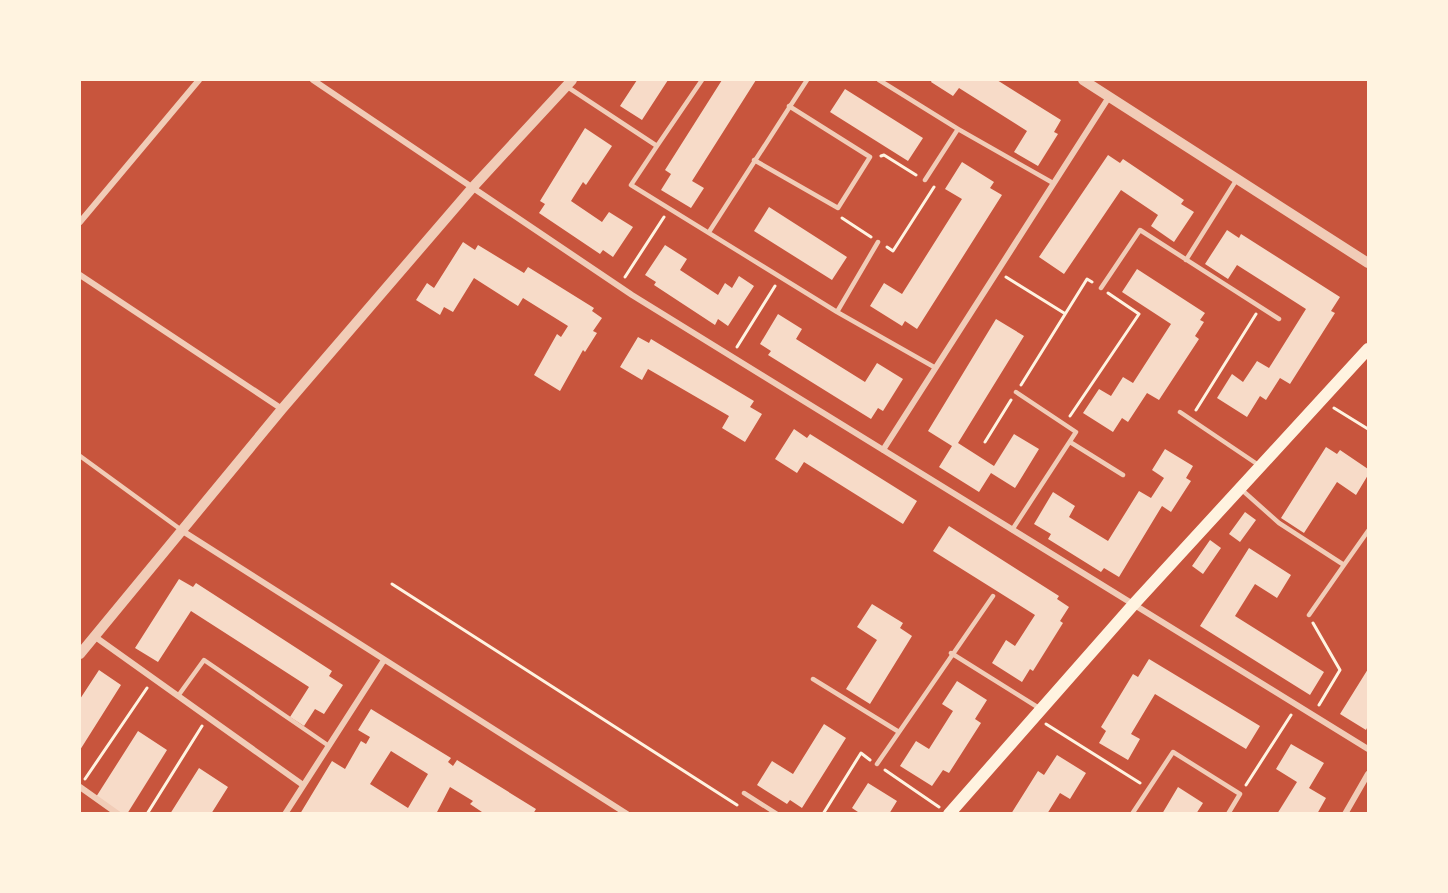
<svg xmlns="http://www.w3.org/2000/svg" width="1448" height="893" viewBox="0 0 1448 893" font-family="'Roboto Condensed',sans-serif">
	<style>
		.building { fill: #f7dbc8; fill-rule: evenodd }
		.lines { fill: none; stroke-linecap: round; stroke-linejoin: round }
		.path { stroke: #fff3e0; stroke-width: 3 }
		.service { stroke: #f1ccb7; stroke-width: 4.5 }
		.minor { stroke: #f1ccb7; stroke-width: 6 }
		.tertiary { stroke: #f1ccb7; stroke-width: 10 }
		.secondary { stroke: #fff3e0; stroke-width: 12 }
	</style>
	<rect width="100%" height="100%" fill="#c8553d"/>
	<path class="building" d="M637 80H668L642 120 620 106Z
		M722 80H756L692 181 704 188 691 208 661 190 671 174 665 170Z
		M932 80H997L1061 120 1054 132 1058 134 1038 166 1014 152 1027 131 959 88 953 96 931 82Z
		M845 89 923 138 908 161 830 112Z
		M585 128 612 146 586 185 583 182 571 201 602 222 609 212 633 227 613 257 603 250 600 254 539 213 545 204 540 201Z
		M1108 155 1120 163 1123 159 1184 200 1181 204 1194 212 1174 242 1151 226 1158 215 1121 190 1064 274 1039 257Z
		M962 162 994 182 990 188 1002 195 917 329 905 321 902 326 870 306 884 283 902 294 962 199 945 189Z
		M769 207 847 257 832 280 754 231Z
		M1227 230 1239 238 1241 234 1340 297 1331 311 1335 313 1290 384 1280 378 1266 400 1260 396 1247 417 1217 398 1232 374 1243 382 1257 361 1269 368 1306 309 1237 265 1228 279 1205 264Z
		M463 242 475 250 478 245 524 273 528 267 594 308 592 311 602 318 593 331 597 333 585 352 583 350 560 391 534 375 557 334 561 337 568 326 523 298 518 306 474 278 453 312 444 307 440 315 416 300 427 283 434 288Z
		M665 245 687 259 680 270 718 295 725 283 732 288 739 276 754 286 728 326 718 319 715 325 654 285 656 282 645 275Z
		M1137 269 1205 313 1200 320 1204 322 1195 336 1199 339 1159 400 1147 393 1128 422 1122 418 1113 432 1083 413 1099 389 1111 396 1123 377 1133 383 1171 324 1122 292Z
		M778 314 802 329 796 339 865 382 877 363 903 379 883 411 878 408 871 419 768 355 771 351 760 344Z
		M996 319 1024 336 958 443 994 466 1014 434 1039 449 1015 488 991 473 979 492 939 467 952 446 928 431Z
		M638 337 649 343 651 339 754 401 750 407 762 414 745 442 722 428 729 416 648 369 642 380 620 367Z
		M794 429 807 438 810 434 917 501 903 524 804 462 797 473 775 459Z
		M1326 447 1337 454 1340 450 1368 469V475L1356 495 1337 482 1304 533 1281 518Z
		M1165 449 1193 466 1186 478 1191 481 1171 512 1162 506 1119 577 1104 568 1101 572 1048 539 1051 534 1034 524 1053 492 1075 506 1069 517 1108 541 1139 491 1151 498 1164 478 1152 470Z
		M1245 512 1256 520 1240 542 1229 534Z
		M949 526 1059 596 1057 599 1069 607 1060 621 1063 623 1033 671 1030 669 1022 682 992 663 1006 640 1015 646 1035 615 933 551Z
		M1210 540 1221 548 1203 574 1192 566Z
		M1249 548 1291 575 1277 598 1255 584 1235 616 1324 672 1310 695 1200 626Z
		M179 579 193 587 196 583 332 671 329 676 343 685 324 714 315 709 304 726 290 717 309 687 191 611 158 662 135 648Z
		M872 604 903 623 900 628 912 636 870 704 846 689 877 640 857 627Z
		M1149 659 1260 726 1246 749 1155 694 1131 734 1140 739 1128 760 1099 743 1106 731 1101 727 1133 674 1138 677Z
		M1368 669V726L1366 730 1340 714Z
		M99 670 121 685 80 750V699Z
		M957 681 987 700 975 719 981 723 949 773 943 770 932 786 900 766 916 741 929 749 953 711 942 704Z
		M371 709 451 758 448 762 453 766 457 760 536 809 533 814H485L470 804 473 801 450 787 436 814H300L332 761 345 769 361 741 366 744 370 737 358 730ZM391 751 428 774 408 808 370 784Z
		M824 724 846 738 802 808 790 800 787 804 757 785 772 761 793 774Z
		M138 731 167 750 127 814H122L96 797Z
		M1291 744 1324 763 1309 788 1326 798 1317 814H1277L1297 782 1276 769Z
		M1057 755 1086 773 1070 799 1060 793 1047 814H1011L1038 771 1044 775Z
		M199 768 228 787 211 814H170Z
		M868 783 897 801 889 814H861L852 808Z
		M1178 787 1203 803 1196 814H1162Z"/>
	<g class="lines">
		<path class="path" d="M881 156 884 155 916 175
			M842 218 871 237
			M887 247 893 251 934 187
			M625 277 664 217
			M1006 277 1064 313
			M737 347 775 286
			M1021 385 1087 279 1092 282
			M1334 408 1368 429
			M1196 410 1256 314
			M1070 416 1139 314 1108 293
			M985 442 1011 400
			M392 584 737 805
			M1313 623 1340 670 1319 705
			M1046 724 1140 783
			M885 770 939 807
			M85 779 147 688
			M1246 785 1291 715
			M147 814 202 726
			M823 814 861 753 870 760"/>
		<path class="service" d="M879 80 958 129 1053 183
			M566 86 657 146 631 185 837 312 934 367
			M657 146 702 80
			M754 160 838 208 870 157 789 106
			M925 180 958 129
			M709 232 807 80
			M1186 260 1237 179
			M1101 288 1140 230 1279 319
			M837 312 878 242
			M1180 412 1260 466
			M1070 442 1123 475
			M80 456 180 529
			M1242 490 1279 523 1344 565 1368 531
			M1012 530 1076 432 1016 392
			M1309 615 1344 565
			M951 653 1039 708
			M813 679 899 732
			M178 696 204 660 329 746
			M877 764 993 596
			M744 793 777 814
			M1132 814 1173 752 1240 794 1228 814"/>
		<path class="minor" d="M313 80 632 295 1368 749
			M80 222 199 80
			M80 275 282 409
			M883 450 1109 97
			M181 530 627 814
			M94 636 303 785
			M80 787 118 814
			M285 814 384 660
			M1345 814 1368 774"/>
		<path class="tertiary" d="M1083 80 1368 263
			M80 654 282 409 473 187 572 80"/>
		<path class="secondary" d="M949 814 1133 605 1368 349"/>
	</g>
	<rect width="1448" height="893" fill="none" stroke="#fff3e0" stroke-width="162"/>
</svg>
